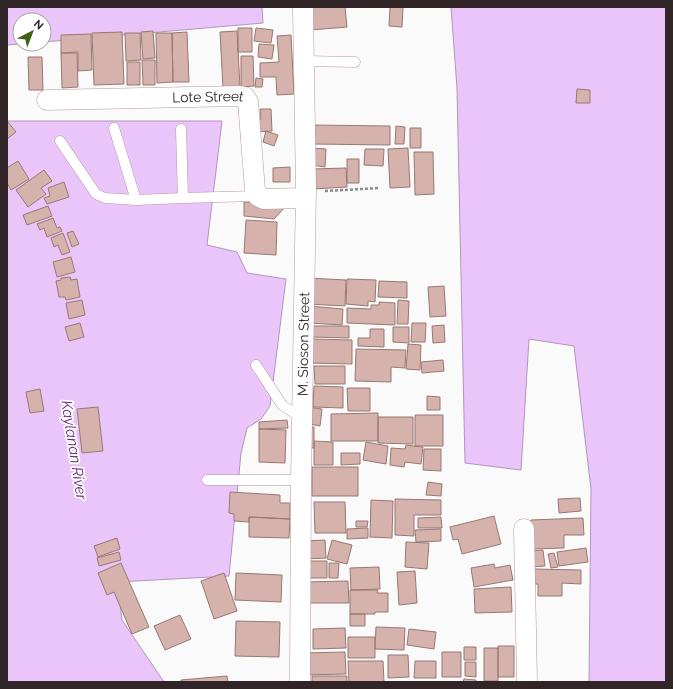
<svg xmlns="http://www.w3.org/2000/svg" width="673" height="689" viewBox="0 0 673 689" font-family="Raleway,sans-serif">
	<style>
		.water { fill: #eac5fa; stroke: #b395bb }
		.building { fill: #d5b2ac; stroke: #987872 }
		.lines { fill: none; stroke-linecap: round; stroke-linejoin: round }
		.lane-casing { stroke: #b7969c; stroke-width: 11 }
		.street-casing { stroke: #b7969c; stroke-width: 21 }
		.path { stroke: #90898a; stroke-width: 2.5; stroke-dasharray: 3 2; stroke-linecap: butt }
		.lane { stroke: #fff; stroke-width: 10 }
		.street { stroke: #fff; stroke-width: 20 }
		.labels { text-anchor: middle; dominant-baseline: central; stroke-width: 3.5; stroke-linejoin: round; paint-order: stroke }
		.street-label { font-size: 14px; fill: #322527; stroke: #fff }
		.water-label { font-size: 15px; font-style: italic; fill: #642d79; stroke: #fff }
	</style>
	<rect width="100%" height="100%" fill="#fafafa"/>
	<path class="water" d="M7 7H262L263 23 44 42V20H20V44L7 45Z
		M451 7H666V682H589L591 489 574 346 529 339 521 470 465 463 457 88Z
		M7 121H222L207 245 237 252 247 273 286 279 270 406 261 419 247 428 241 453 229 576 117 582 122 620 164 682H7Z"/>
	<path class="building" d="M309 7H345L347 27 311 30Z
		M390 7H403L402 27 389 26Z
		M238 28H252V52H238Z
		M256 28 273 30 271 43 254 41Z
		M153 31 155 58 143 59 141 32Z
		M237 31 240 87 223 88 220 32Z
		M122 32 124 84 94 85 92 33Z
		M187 32 189 82H173L172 33Z
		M125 33H140L141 60 126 61Z
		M156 33H172L173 82 157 83Z
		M91 34 92 70 78 71V52L61 53V35Z
		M291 35 294 94 277 95 276 77H260V63L279 62 277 36Z
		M259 44 274 45 272 59 258 57Z
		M61 53H77L78 87 62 88Z
		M241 56H253L254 86 241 87Z
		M28 57H42L43 90H29Z
		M142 60H155V85H143Z
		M127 62H140V85H127Z
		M256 78 263 79 262 87H255Z
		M577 89 590 90V103H576Z
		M260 109H271L272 131 255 132 254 119H261Z
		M7 121 16 132 7 139Z
		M312 125 390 126V145L312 144Z
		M396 126 405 127 404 144H395Z
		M410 128H421V148H410Z
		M266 131 278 135 274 146 263 142Z
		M312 148 326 149 325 167 311 165Z
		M408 148 410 187 390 188 388 149Z
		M365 149H384L383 166 364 165Z
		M414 152H433L434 194 415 195Z
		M347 159H359V183H347Z
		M18 161 29 179 11 190 7 183V168Z
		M290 167V182H273V168Z
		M346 168 347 187 313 189 312 169Z
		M44 170 52 181 41 188 46 194 28 207 16 190Z
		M64 182 69 197 47 204 44 198 50 196 48 188Z
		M244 202 289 203 274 219 244 216Z
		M48 206 52 216 27 225 23 215Z
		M53 218 57 228 60 227 62 231 47 237 44 228 40 230 37 224Z
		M246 220 277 222 276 255 244 253Z
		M73 231 79 244 72 247 67 233Z
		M63 233 70 252 62 255 58 245 54 247 51 238Z
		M71 257 75 272 57 277 53 262Z
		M70 277 71 280 77 279 80 297 66 300 65 297H59L56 281 61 280V278Z
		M308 278 346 280 345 306 307 304Z
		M347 279 376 280 375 302 368 301V306L346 304Z
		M379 281 407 282V298L378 297Z
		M444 286 446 316 430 317 428 287Z
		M82 300 85 315 69 319 66 303Z
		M398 300 409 301 408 324H397Z
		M379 302 395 303V325L347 323V308L371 309V305H379Z
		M309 306 343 309 342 325 308 323Z
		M80 323 84 337 69 341 65 327Z
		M412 323H426L425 342H411Z
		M444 325 445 342 433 343 432 326Z
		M310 326H349V338L310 337Z
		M393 327H409V343L393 342Z
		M370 329H384V347L358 346V338H370Z
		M310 339 352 340V364L310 363Z
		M408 344 421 345 420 370 406 369Z
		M356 349 406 350 405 368 391 367V382L355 381Z
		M443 360 444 371 422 373 421 362Z
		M314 366H345V384H315Z
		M314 386 343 387V408L313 407Z
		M347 388H370V411H348Z
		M40 389 44 411 30 413 26 392Z
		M427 396 440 397V410H427Z
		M98 407 103 451 82 453 77 409Z
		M307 407 322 409 320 426 305 423Z
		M378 413V441H331V414Z
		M415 415H443V446H415Z
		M378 417H413V444L378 443Z
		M287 420 288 428 259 429V422Z
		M304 427H314V448L304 447Z
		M259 429 286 430 285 463 259 462Z
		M314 441 333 442V465H314Z
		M366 442 388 446 386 464 363 460Z
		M406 445 423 447 421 464 405 462 404 467 390 465 391 448 405 449Z
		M424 449H441V471L423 470Z
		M341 453H360V464L341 465Z
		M312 467H358V496H312Z
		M428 482 442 484 441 496 426 495Z
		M230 492 280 495V503H290V519L249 517V522L234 521V514L229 513Z
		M580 498 581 511 559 513 558 499Z
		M395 499 441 500V515H414V536L395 535Z
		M371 500 393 501 392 538 370 537Z
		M314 502H345L346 533H315Z
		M494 516 501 544 462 554 458 539 453 540 450 527Z
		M249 517 290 519 289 538 249 537Z
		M441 517 442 528H418V518Z
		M583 518 584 535H564V548L532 549 531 520Z
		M356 521H368L367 527H356Z
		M368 528V538L347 539V529Z
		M441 529V541L416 542 415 530Z
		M117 538 120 549 98 557 94 546Z
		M325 540 326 558 305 559 304 541Z
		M332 540 352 545 347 564 327 559Z
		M406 542 429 543 427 569 405 567Z
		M586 548 588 562 559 566 557 552Z
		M543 550 545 566 531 567 530 551Z
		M119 552 121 560 99 566 97 558Z
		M554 553 558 567 551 568 548 554Z
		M304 561H327V578H304Z
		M121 563 149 627 132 634 114 592 107 595 98 573Z
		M329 563H339L338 578H329Z
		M494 564 495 568 510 565 513 580 474 587 471 568Z
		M379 567 380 589 351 590 350 568Z
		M534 569 581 570V584L562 583V596H538V584H534Z
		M415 571 417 603 399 605 397 572Z
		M224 573 237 611 214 619 201 581Z
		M236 573 282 575 281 602 235 600Z
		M348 581 349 603H305V582Z
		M511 587 512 612 475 613 474 589Z
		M350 590H378L377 593H388V612H375V614H350Z
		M350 614H365V626H350Z
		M180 615 191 639 165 650 154 626Z
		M236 621 280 622 279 657 235 656Z
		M376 627 405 628 404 650 375 649Z
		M345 628 346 648 313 649V629Z
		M409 629 436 632 434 649 407 645Z
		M348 637H375V658H348Z
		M498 646H514V677H498Z
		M464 647H476V660H464Z
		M484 648H498V681H484Z
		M345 652 346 674 303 675 302 653Z
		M442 652H461V677H442Z
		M388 655H408L409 677 388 678Z
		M348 661H383L384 682H349Z
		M415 661H436V678H414Z
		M465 662H476V677L465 676Z
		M227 676 228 682H181V680Z
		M312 676H347V682H312Z
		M464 679 476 680V682H463Z"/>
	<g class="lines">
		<defs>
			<path id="lane" d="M304 61 355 62
				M114 128 136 200
				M181 129 183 198
				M60 141 96 194 105 198 136 200 183 198 258 196
				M256 365 282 405 302 418
				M207 480H301"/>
			<g id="street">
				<path id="s1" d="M47 100 240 96 245 97 248 102 255 190 258 196 264 199 305 198"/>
				<path d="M524 529 527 682"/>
				<path id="s2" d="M300 682 301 480 306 191 303 7"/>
			</g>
		</defs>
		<use href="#lane" class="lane-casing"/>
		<use href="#street" class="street-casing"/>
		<path class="path" d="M325 191 380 188"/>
		<use href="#lane" class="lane"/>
		<use href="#street" class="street"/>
	</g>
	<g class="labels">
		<g class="street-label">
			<text stroke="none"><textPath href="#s1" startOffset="161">Lote Street</textPath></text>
			<text stroke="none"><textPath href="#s2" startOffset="338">M. Sioson Street</textPath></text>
		</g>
		<g class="water-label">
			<text transform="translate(74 450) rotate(81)">Kaylanan River</text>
		</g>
	</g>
	<rect width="673" height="689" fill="none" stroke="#322527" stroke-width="16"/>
	<g transform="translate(32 32) rotate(42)"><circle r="19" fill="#ffffff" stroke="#ada8a9"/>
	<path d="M0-3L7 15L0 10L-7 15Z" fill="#436012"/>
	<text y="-6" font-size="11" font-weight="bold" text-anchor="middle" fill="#322527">N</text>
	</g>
</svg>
